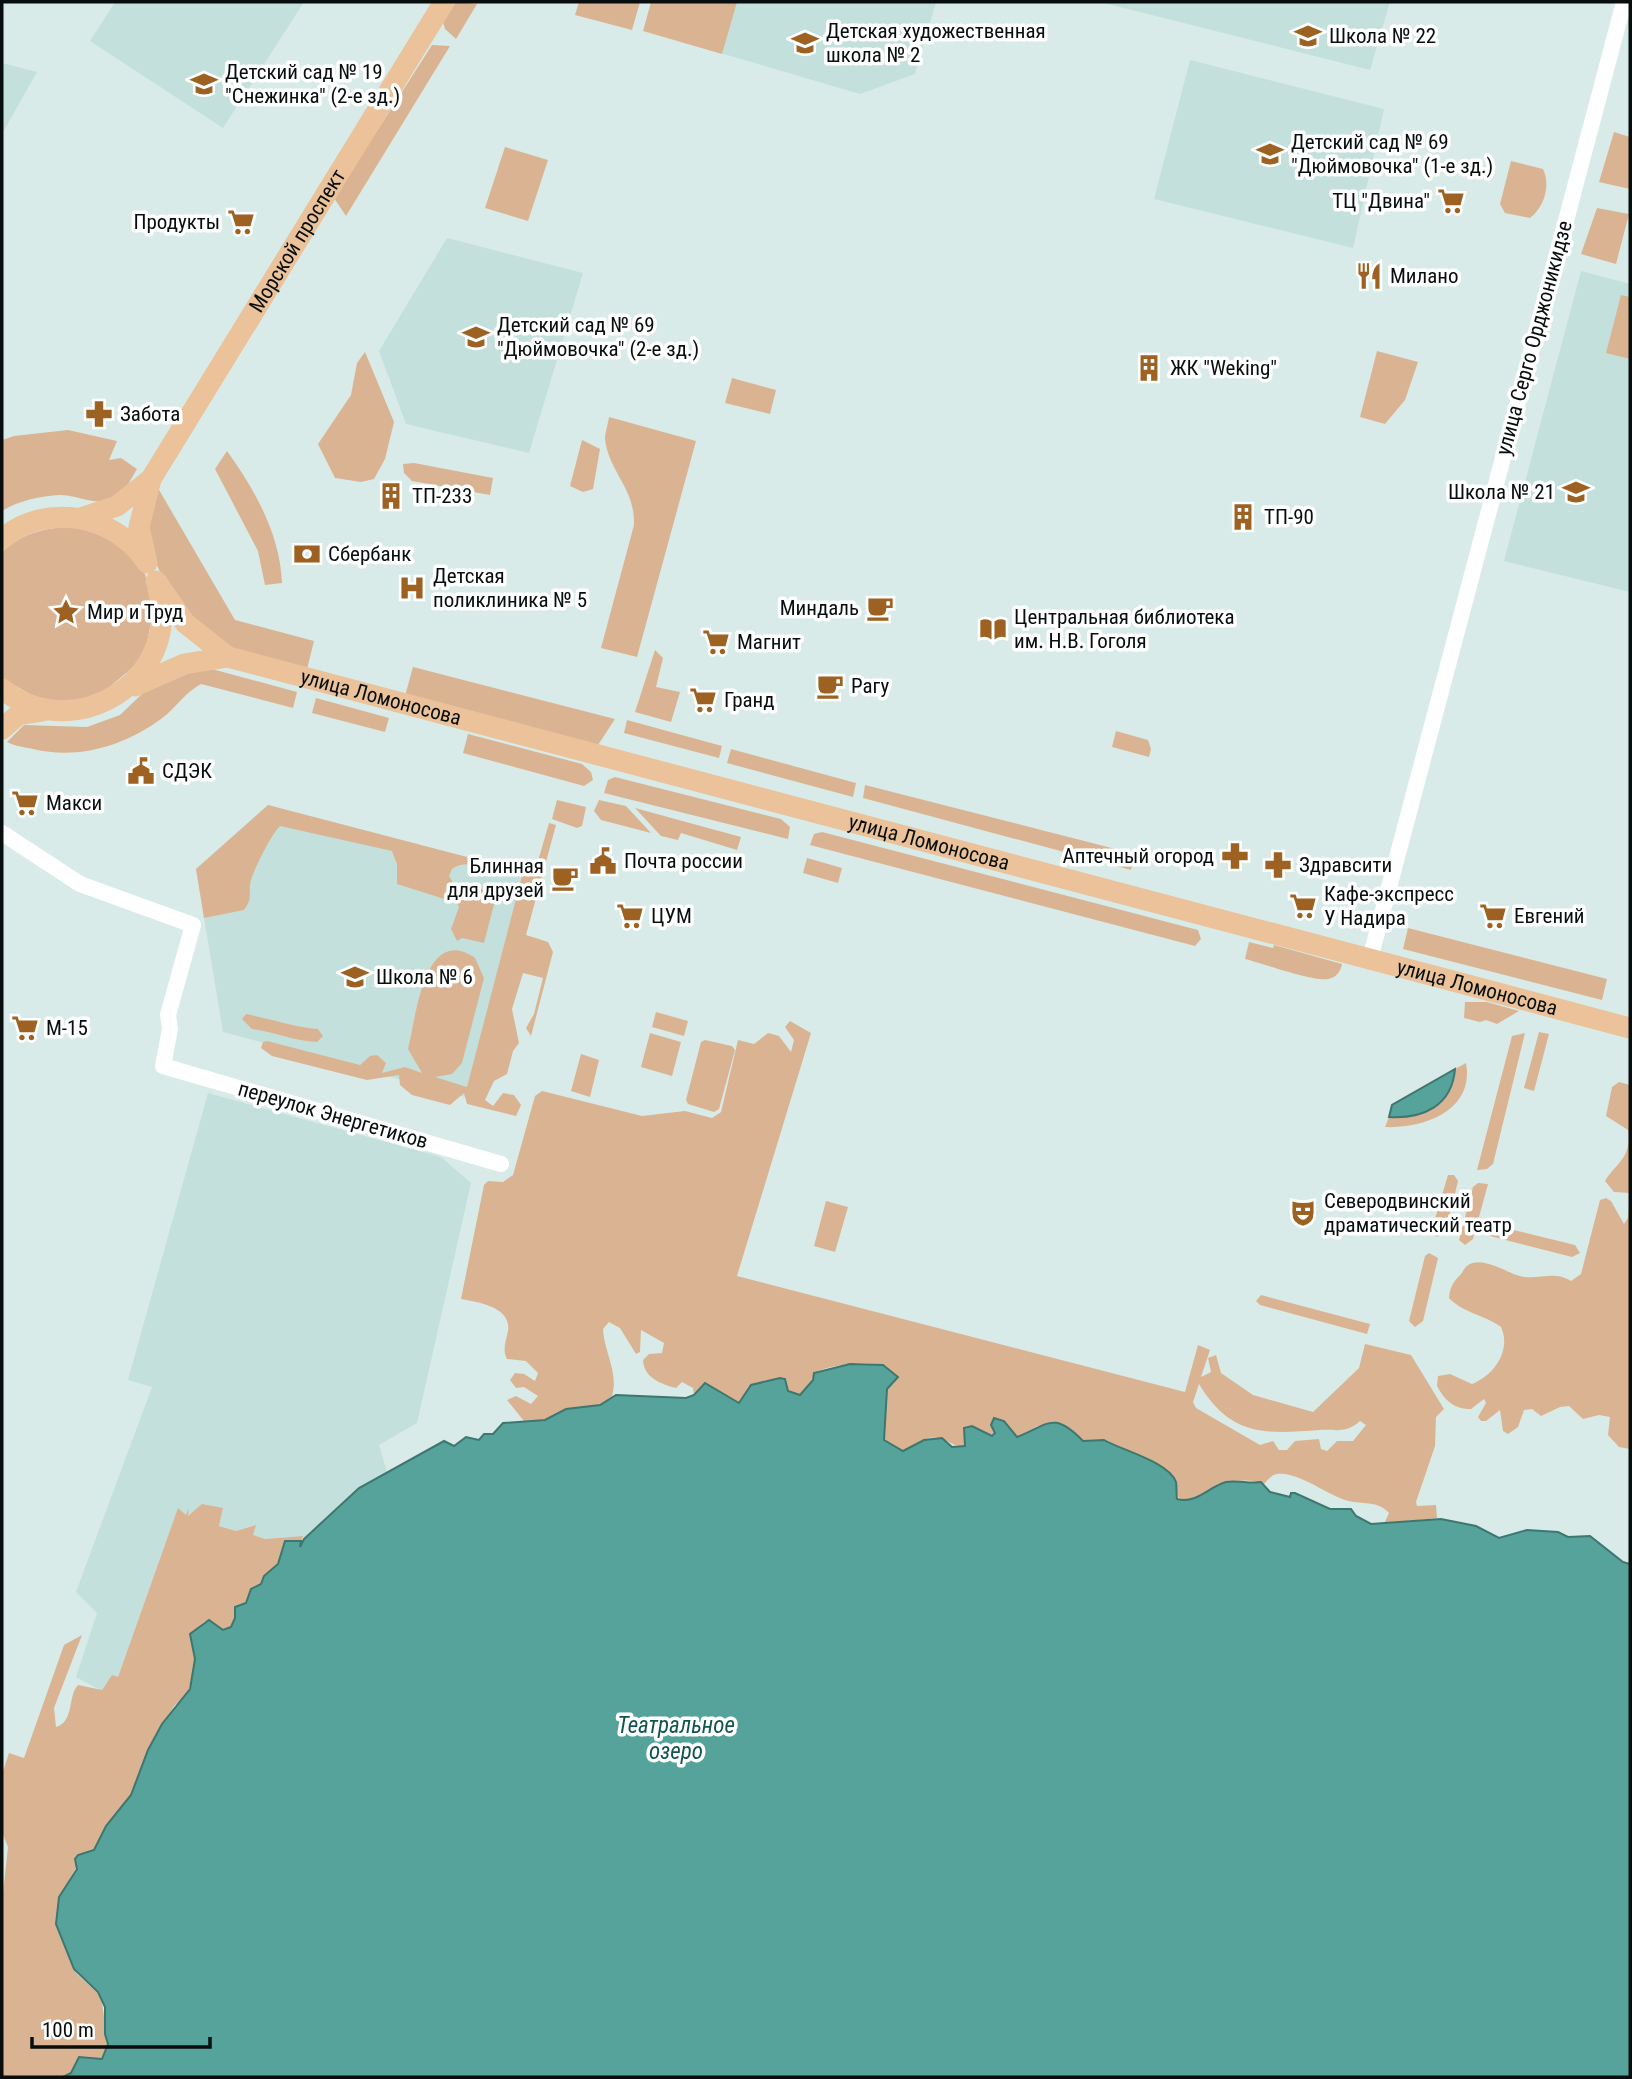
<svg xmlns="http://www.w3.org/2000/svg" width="1632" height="2079" viewBox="0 0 1632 2079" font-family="'Roboto Condensed',sans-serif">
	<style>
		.built { fill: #c3e0dc }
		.green { fill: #dab492; fill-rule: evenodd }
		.water { fill: #55a39a; stroke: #3e7670; stroke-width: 2 }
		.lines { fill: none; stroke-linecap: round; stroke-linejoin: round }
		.minor { stroke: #fff; stroke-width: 16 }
		.major { stroke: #ebc29a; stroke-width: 21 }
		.labels { text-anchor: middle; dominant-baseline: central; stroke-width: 7; stroke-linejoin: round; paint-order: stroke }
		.poi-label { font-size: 21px; fill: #070e0d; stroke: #fff; text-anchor: start }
		.street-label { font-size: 21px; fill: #070e0d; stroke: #fff }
		.water-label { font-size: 23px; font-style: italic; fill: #12554f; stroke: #fff }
	</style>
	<rect width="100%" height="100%" fill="#d8ebe8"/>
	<path class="built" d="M115 2H304L223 128 90 41Z
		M662 2H936L915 74 860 94 652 33Z
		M1100 2H1390L1370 70Z
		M1190 60 1384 109 1353 248 1154 199Z
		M2 63 37 72 2 134Z
		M447 238 583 273 529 453 406 424 379 351Z
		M1581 271 1630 284V592L1504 561Z
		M268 805 523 872 465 1097 223 1032 196 869Z
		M208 1093 441 1157 471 1183 417 1423 379 1445 387 1472 350 1495 304 1538 298 1550 302 1536 265 1539 253 1535 255 1525 236 1531 219 1526 223 1508 187 1516 178 1509 118 1677 106 1683 102 1691 76 1677 97 1613 76 1592 152 1387 128 1380Z"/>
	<path class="green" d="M456 2 477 4 456 39 445 29 443 22Z
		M579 2H640L632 30 575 15Z
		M651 2H737L722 54 643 31Z
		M432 45 450 46 346 216 334 198Z
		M1614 132 1630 137V189L1599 182Z
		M505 147 548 160 528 221 485 208Z
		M1511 161 1543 169C1551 186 1544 207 1530 218L1505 213 1500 204Z
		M1597 208 1629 214 1616 264 1581 254Z
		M1621 295 1630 297V359L1606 353Z
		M1377 351 1418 362 1405 400 1385 424 1360 417Z
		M365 352 394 422 385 459 374 479 361 482 335 478 318 444 351 395 357 363Z
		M732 378 776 390 770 414 725 403Z
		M609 417 696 441 637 657 601 648 634 525C635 487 609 473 605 439 605 433 608 424 609 417Z
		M68 430 117 441 109 460 121 458 137 469C132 477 126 490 118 496 100 509 79 495 60 495 40 496 18 501 2 511V440L14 436Z
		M582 440 600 449 593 489 583 492 570 486Z
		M227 451C255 490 280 534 282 583L265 585 258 551 215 469Z
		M414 463 493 478 490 495 412 481 404 473 403 464Z
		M155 483 235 620 314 641 307 669C281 662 249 657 225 645 181 622 146 563 146 513 147 504 152 492 155 483Z
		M77 526 109 537 135 559 145 574 154 607 144 658 94 700 42 701 2 678V552C25 531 47 528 77 526Z
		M655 650 663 658 656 687 680 692 671 722 635 712Z
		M413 667 615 719 598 745 405 696Z
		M212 669 297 692 293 708 201 684C184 693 176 708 161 719 124 746 78 760 33 749 24 747 14 746 7 742L24 725 87 727 120 715 143 693 192 672Z
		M316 698 389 718 385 732 312 713Z
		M627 720 722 746 719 758 624 733Z
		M1116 731 1148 740 1151 749 1149 757 1112 747Z
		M468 734 582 764 591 772 593 780 584 786 463 753Z
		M731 749 856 783 853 797 727 763Z
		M615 777 781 819 790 827 788 839 604 793 608 780Z
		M865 785 1135 854 1131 870 863 798Z
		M557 800 586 807 582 826 577 828 552 819Z
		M599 800 626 806 651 833 601 820 594 811Z
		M268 805 517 870C497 881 473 854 452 869L449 876 453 883 497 893 484 943 462 938 457 941 451 929 459 907 457 903 397 884V864L392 851 280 826C272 833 251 874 250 885 249 897 252 899 244 910L204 918 196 869Z
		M635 808 741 837 737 850 681 833 678 840 661 836Z
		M549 823 556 825 526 935 548 942 553 952 531 1036 526 1028 534 1014 543 978 523 973 512 1009 519 1043 513 1051 507 1074 494 1081 485 1100 493 1106 503 1093 514 1095 521 1105 516 1116 467 1104 464 1093 450 1105 412 1095 400 1085 399 1075 367 1080 272 1056 261 1048 263 1042 267 1041 360 1065 370 1056 377 1055 386 1063 382 1073 405 1067 422 1073 408 1049C416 1018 424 923 475 958L484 978 462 1063 452 1074 435 1077 467 1087 523 872 534 875Z
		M822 832 1198 930 1201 939 1195 946 810 845 814 834Z
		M807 858 842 868 838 883 803 873Z
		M1408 928 1607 979 1602 1000 1403 949Z
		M1249 942 1273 948 1274 945 1342 964C1341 971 1336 978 1328 979 1315 982 1261 963 1245 959Z
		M1465 1002H1487L1519 1011 1497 1024 1486 1020 1480 1022 1464 1018Z
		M656 1012 688 1021 684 1036 652 1027Z
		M246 1014C271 1019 294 1027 318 1029L323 1036 317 1042C293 1041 276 1032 252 1029L242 1019Z
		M790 1021 811 1033 737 1276 1185 1392 1198 1345 1210 1350 1201 1377 1211 1372 1208 1358 1216 1355 1221 1373 1253 1395 1313 1412 1359 1368 1365 1344 1411 1355 1444 1409 1436 1417 1435 1446 1416 1502 1417 1506 1436 1505 1437 1518 1384 1524 1389 1513C1379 1502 1368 1504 1354 1502 1332 1500 1301 1471 1277 1474 1271 1475 1268 1480 1264 1484 1227 1470 1210 1502 1181 1500L1148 1459 1123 1449 1083 1441 1062 1424 1038 1426 1017 1437 1010 1427 994 1428 995 1433 988 1436 972 1426 965 1446C952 1447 951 1441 939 1438 926 1435 915 1445 903 1451L884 1441 887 1389 894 1383 887 1367C866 1360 839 1364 818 1371L800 1395 788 1391 778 1381 748 1387 745 1398 739 1403 717 1390 701 1386 694 1395 693 1388 682 1382 676 1388C661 1384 644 1378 643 1360L649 1354 662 1353 664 1343 641 1330 640 1352 636 1354 620 1328 609 1322 603 1329C604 1352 619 1373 612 1396L600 1405 566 1409 545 1420 524 1421 507 1400 516 1396 531 1404 538 1396 524 1387 516 1388 510 1380 515 1373 524 1374 535 1381 538 1373 526 1361 507 1359C502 1349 506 1341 508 1331 512 1307 478 1302 461 1299L484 1185 488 1181 503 1182 513 1175 535 1096 542 1091 642 1116 685 1111 712 1118 721 1112 738 1040 754 1044 768 1033 779 1036 791 1052 794 1040 785 1027ZM1199 1384C1231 1437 1265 1434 1320 1430 1338 1429 1345 1434 1360 1421L1366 1425 1353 1441H1337L1327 1451 1321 1449 1319 1439 1295 1441 1287 1450H1279L1273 1441 1260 1445 1196 1408 1193 1402Z
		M1539 1032 1549 1034 1534 1091 1524 1088Z
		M650 1033 681 1042 672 1076 641 1067Z
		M1525 1033 1493 1164 1487 1169 1477 1170 1512 1036Z
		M705 1040 732 1046 735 1050 719 1109 714 1112 688 1104 686 1100 701 1042Z
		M581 1054 599 1060 590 1097 571 1091Z
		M1466 1063C1475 1111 1423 1129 1385 1127L1389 1117 1402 1118 1454 1080 1455 1069Z
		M1619 1082 1630 1085V1193L1614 1192 1605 1181C1617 1162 1632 1158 1628 1130L1606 1116 1612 1087Z
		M1448 1175H1454L1458 1181 1446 1231 1437 1237 1431 1232Z
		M1478 1183 1488 1184 1473 1239 1465 1245 1459 1240 1473 1187Z
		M1606 1198 1611 1201 1624 1224 1628 1218 1630 1201V1449L1619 1447 1608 1435 1610 1417 1599 1415 1583 1419 1569 1406 1560 1407 1541 1416 1532 1409 1524 1410 1518 1427 1508 1434 1503 1431 1500 1410 1486 1421H1481L1478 1417 1486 1403 1484 1399 1471 1409C1455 1410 1444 1400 1437 1386L1438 1376 1450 1374 1472 1384C1493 1376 1512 1351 1501 1327 1485 1315 1463 1313 1449 1298 1450 1287 1453 1282 1461 1274 1463 1272 1464 1268 1467 1266 1482 1254 1509 1275 1524 1277 1541 1279 1555 1271 1571 1281L1581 1274 1600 1200Z
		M826 1201 848 1207 835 1252 814 1246Z
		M1493 1225 1575 1245 1580 1253 1572 1257 1490 1236 1488 1229Z
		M1429 1253 1438 1258 1423 1321 1415 1327 1409 1321 1425 1256Z
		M1261 1295 1370 1324 1367 1334 1260 1305 1256 1301Z
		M202 1504 223 1508 219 1526 236 1531 256 1525 253 1535 265 1539 303 1536 301 1541 284 1544C281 1563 268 1581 251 1589L246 1603 238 1605 231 1627 224 1630 205 1621 190 1634 195 1663 188 1693 174 1706 148 1750 131 1795 106 1826 94 1850 78 1864 59 1897 57 1929 77 1974 101 1996 108 2044 102 2059 79 2057 71 2073 63 2077H2V1903L8 1847 2 1832V1774L9 1753 24 1758 64 1645 82 1635 54 1708 56 1727C75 1721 67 1697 78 1685L102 1690 112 1675 118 1677 178 1508 186 1515 189 1508 188 1516Z"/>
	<path class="water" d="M1455 1069C1452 1106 1423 1119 1389 1117L1392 1105Z
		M850 1364 883 1365 898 1377 887 1389 884 1440 903 1451 924 1440 942 1438 952 1447 965 1446 964 1428 972 1426 992 1436 995 1433 991 1425 994 1418 1004 1421 1017 1437C1048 1425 1053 1410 1083 1441L1104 1440C1121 1450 1169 1462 1176 1482 1177 1487 1176 1493 1177 1499 1197 1504 1208 1487 1226 1482 1237 1480 1250 1484 1261 1482L1270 1492 1290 1497 1291 1493H1295L1330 1509H1351L1356 1516 1371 1524 1441 1519 1476 1526 1499 1538 1527 1530 1558 1532 1568 1537 1590 1536 1623 1562 1630 1564V2077H63L71 2073 79 2057 102 2059 108 2044 105 2034V2007L98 1992 74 1969 56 1924 59 1897 77 1869 75 1859 78 1855 94 1850 106 1826 131 1795 148 1750 162 1724 190 1689 195 1659 190 1634 209 1620 223 1630 231 1627 235 1618V1607L246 1603 251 1589 261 1584 264 1576 278 1564 285 1541H301L300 1547 304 1539 359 1488 444 1441 454 1446 466 1437 479 1440 484 1434H493L503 1423 545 1420 566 1409 600 1405 616 1395 686 1398 694 1395 705 1383 739 1403 751 1385 780 1378 785 1379 788 1391 800 1395 813 1380 814 1373Z"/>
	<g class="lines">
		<path class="minor" d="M2 833 80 884 193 925 168 1015 170 1029 163 1066 501 1164
			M1370 959 1624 2"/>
		<g class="major">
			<path d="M81 518 117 506 151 479"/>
			<path d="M2 539C45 502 113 514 145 560"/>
			<path id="s1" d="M147 563 139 527 151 479 444 2"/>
			<path id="s2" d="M156 581 185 623 228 657 1630 1028"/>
			<path d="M135 686 184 664 228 657"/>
			<path d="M2 689C73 747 183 680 158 589"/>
			<path d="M2 729 18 715 43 711"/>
		</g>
	</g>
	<defs>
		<symbol id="school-bare" viewBox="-9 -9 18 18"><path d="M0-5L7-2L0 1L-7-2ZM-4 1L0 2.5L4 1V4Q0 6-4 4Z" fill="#9d6222" stroke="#fff" stroke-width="2.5" paint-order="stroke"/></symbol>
		<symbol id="supermarket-bare" viewBox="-9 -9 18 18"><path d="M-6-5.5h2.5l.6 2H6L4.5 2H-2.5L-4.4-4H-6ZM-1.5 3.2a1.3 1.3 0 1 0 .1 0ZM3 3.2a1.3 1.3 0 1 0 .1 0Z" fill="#9d6222" stroke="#fff" stroke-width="2.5" paint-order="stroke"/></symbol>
		<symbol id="restaurant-bare" viewBox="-9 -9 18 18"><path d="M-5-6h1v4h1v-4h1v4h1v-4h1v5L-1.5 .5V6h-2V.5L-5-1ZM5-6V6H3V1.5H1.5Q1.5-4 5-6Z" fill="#9d6222" stroke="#fff" stroke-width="2.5" paint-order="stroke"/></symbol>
		<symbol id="building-bare" viewBox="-9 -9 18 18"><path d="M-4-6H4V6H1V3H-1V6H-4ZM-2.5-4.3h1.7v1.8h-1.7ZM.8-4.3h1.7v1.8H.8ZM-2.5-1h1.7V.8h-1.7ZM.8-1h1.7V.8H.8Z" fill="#9d6222" stroke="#fff" stroke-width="2.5" paint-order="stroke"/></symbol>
		<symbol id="pharmacy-bare" viewBox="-9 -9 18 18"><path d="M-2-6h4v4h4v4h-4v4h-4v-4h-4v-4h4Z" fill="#9d6222" stroke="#fff" stroke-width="2.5" paint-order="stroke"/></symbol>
		<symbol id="bank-bare" viewBox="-9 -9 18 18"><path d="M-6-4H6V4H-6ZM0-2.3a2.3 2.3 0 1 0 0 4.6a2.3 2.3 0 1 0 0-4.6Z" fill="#9d6222" stroke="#fff" stroke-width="2.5" paint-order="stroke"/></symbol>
		<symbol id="hospital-bare" viewBox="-9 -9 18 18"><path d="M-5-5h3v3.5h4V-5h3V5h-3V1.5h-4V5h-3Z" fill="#9d6222" stroke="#fff" stroke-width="2.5" paint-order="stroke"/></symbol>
		<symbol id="cafe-bare" viewBox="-9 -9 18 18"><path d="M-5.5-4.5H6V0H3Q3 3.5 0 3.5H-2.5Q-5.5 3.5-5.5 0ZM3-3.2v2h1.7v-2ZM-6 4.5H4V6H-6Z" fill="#9d6222" stroke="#fff" stroke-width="2.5" paint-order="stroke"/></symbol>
		<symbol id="sight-bare" viewBox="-9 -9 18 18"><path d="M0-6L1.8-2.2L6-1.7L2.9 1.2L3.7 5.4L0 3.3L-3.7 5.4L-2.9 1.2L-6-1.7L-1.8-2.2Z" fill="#9d6222" stroke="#fff" stroke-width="2.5" paint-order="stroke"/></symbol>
		<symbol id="library-bare" viewBox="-9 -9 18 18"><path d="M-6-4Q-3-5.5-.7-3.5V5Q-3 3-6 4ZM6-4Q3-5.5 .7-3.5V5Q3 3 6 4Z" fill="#9d6222" stroke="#fff" stroke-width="2.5" paint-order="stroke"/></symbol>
		<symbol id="civic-bare" viewBox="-9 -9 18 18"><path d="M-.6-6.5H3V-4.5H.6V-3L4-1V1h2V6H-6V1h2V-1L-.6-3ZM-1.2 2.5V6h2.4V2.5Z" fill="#9d6222" stroke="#fff" stroke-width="2.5" paint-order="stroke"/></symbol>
		<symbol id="theatre-bare" viewBox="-9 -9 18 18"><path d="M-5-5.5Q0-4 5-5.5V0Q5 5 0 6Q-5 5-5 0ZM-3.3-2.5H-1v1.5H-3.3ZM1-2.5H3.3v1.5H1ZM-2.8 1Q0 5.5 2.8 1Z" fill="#9d6222" stroke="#fff" stroke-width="2.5" paint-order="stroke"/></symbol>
	</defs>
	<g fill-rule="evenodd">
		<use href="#school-bare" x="1289" y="17" width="38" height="38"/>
		<use href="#school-bare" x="786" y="24" width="38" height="38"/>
		<use href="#school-bare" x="185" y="65" width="38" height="38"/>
		<use href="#school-bare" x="1251" y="135" width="38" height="38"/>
		<use href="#supermarket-bare" x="1432" y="182" width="38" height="38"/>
		<use href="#supermarket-bare" x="222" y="203" width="38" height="38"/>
		<use href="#restaurant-bare" x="1350" y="257" width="38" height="38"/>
		<use href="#school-bare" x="457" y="318" width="38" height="38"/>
		<use href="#building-bare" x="1130" y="349" width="38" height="38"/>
		<use href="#pharmacy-bare" x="80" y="395" width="38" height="38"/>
		<use href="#school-bare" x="1557" y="473" width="38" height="38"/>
		<use href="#building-bare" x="372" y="477" width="38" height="38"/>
		<use href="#building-bare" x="1224" y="498" width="38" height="38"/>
		<use href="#bank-bare" x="288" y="535" width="38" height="38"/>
		<use href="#hospital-bare" x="393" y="569" width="38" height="38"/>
		<use href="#cafe-bare" x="861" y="589" width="38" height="38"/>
		<use href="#sight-bare" x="47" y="593" width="38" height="38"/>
		<use href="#library-bare" x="974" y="610" width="38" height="38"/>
		<use href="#supermarket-bare" x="697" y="623" width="38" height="38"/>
		<use href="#cafe-bare" x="811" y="667" width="38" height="38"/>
		<use href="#supermarket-bare" x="684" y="681" width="38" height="38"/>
		<use href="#civic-bare" x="122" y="752" width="38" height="38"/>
		<use href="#supermarket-bare" x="6" y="784" width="38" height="38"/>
		<use href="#pharmacy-bare" x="1216" y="837" width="38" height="38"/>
		<use href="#civic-bare" x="584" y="842" width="38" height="38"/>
		<use href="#pharmacy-bare" x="1259" y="846" width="38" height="38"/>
		<use href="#cafe-bare" x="546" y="859" width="38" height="38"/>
		<use href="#supermarket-bare" x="1284" y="887" width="38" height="38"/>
		<use href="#supermarket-bare" x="611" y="897" width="38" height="38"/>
		<use href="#supermarket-bare" x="1474" y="897" width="38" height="38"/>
		<use href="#school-bare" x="336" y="958" width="38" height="38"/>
		<use href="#supermarket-bare" x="6" y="1009" width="38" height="38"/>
		<use href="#theatre-bare" x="1284" y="1194" width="38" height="38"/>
	</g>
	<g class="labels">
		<g class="poi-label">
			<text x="826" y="31">Детская художественная<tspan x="826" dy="24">школа № 2</tspan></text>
			<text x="1329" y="36">Школа № 22</text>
			<text x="225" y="72">Детский сад № 19<tspan x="225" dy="24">"Снежинка" (2-е зд.)</tspan></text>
			<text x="1291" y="142">Детский сад № 69<tspan x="1291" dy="24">"Дюймовочка" (1-е зд.)</tspan></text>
			<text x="1430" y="201" text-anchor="end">ТЦ "Двина"</text>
			<text x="220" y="222" text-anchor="end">Продукты</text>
			<text x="1390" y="276">Милано</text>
			<text x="497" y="325">Детский сад № 69<tspan x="497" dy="24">"Дюймовочка" (2-е зд.)</tspan></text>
			<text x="1170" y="368">ЖК "Weking"</text>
			<text x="120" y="414">Забота</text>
			<text x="1555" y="492" text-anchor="end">Школа № 21</text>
			<text x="412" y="496">ТП-233</text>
			<text x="1264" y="517">ТП-90</text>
			<text x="328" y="554">Сбербанк</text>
			<text x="433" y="576">Детская<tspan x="433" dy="24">поликлиника № 5</tspan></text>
			<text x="859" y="608" text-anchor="end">Миндаль</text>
			<text x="87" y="612">Мир и Труд</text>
			<text x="1014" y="617">Центральная библиотека<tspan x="1014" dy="24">им. Н.В. Гоголя</tspan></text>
			<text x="737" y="642">Магнит</text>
			<text x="851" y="686">Рагу</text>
			<text x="724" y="700">Гранд</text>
			<text x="162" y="771">СДЭК</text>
			<text x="46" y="803">Макси</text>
			<text x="1214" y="856" text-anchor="end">Аптечный огород</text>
			<text x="624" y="861">Почта россии</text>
			<text x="1299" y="865">Здравсити</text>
			<text x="544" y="866" text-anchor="end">Блинная<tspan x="544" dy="24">для друзей</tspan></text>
			<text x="1324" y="894">Кафе-экспресс<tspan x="1324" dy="24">У Надира</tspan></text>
			<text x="651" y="916">ЦУМ</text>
			<text x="1514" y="916">Евгений</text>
			<text x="376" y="977">Школа № 6</text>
			<text x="46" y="1028">М-15</text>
			<text x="1324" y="1201">Северодвинский<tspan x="1324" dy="24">драматический театр</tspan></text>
		</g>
		<g class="street-label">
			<text stroke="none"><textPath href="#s1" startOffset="366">Морской проспект</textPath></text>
			<text transform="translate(1534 338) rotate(-75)">улица Серго Орджоникидзе</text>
			<text stroke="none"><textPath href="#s2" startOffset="264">улица Ломоносова</textPath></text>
			<text stroke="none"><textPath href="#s2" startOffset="831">улица Ломоносова</textPath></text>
			<text stroke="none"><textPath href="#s2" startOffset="1398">улица Ломоносова</textPath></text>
			<text transform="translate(333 1115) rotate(16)">переулок Энергетиков</text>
		</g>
		<g class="water-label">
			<text x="676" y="1725">Театральное<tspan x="676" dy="26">озеро</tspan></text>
		</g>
	</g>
	<rect width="1632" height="2079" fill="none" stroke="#070e0d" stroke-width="7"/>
	<path d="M32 2037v10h178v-10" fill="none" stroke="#070e0d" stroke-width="3.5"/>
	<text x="42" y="2037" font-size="21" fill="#070e0d" stroke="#ffffff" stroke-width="5" paint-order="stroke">100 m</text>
</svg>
